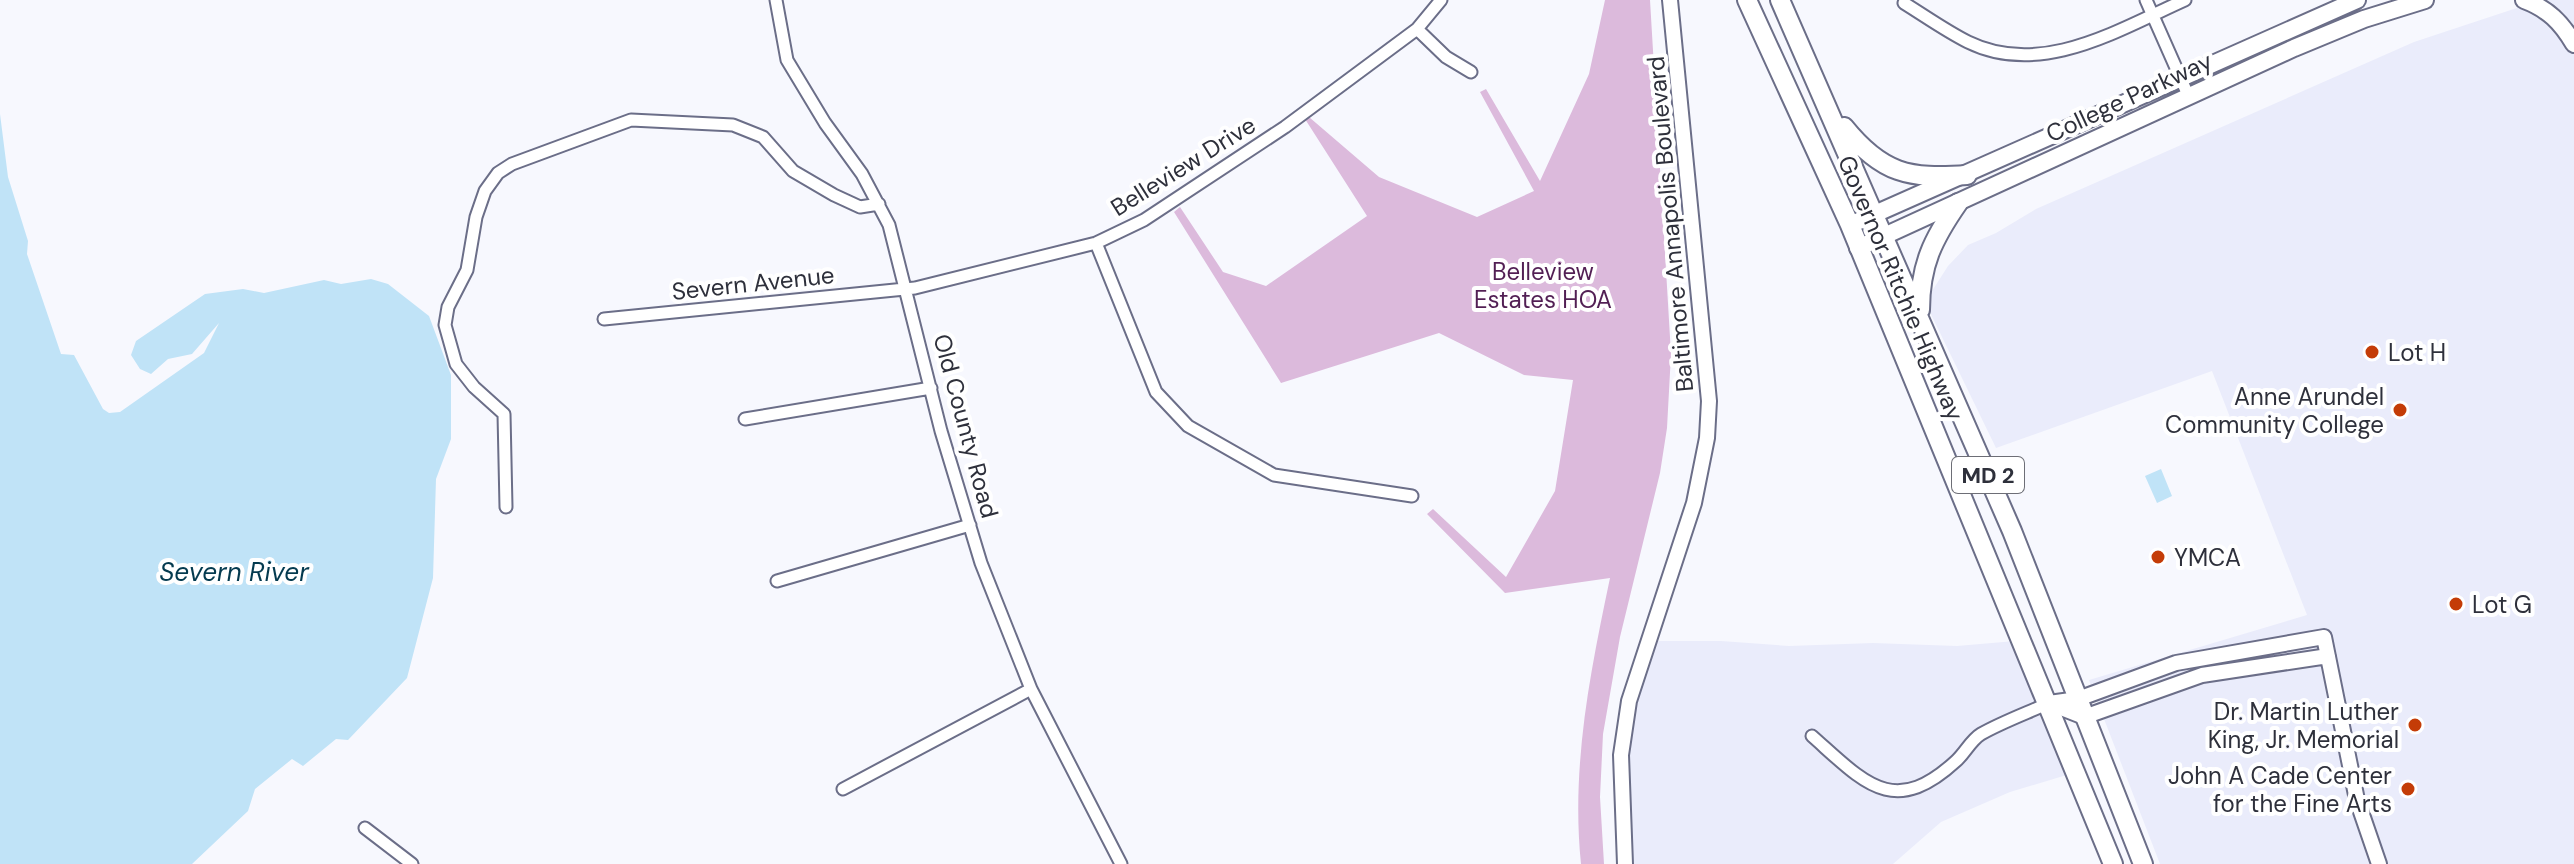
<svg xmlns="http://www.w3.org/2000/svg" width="2574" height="864" viewBox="0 0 2574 864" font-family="'DM Sans',sans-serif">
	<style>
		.built { fill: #eaecfb }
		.green { fill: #dcbadc }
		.water { fill: #c0e3f7 }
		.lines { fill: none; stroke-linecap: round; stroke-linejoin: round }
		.minor-casing { stroke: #6b6e88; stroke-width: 15 }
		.tertiary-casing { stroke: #6b6e88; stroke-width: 18 }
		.secondary-casing { stroke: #6b6e88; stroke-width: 20 }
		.trunk-casing { stroke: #6b6e88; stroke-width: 22 }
		.minor { stroke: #fff; stroke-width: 11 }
		.tertiary { stroke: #fff; stroke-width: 14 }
		.secondary { stroke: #fff; stroke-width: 16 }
		.trunk { stroke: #fff; stroke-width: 18 }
		.poi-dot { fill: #c43c07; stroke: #fff; stroke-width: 3 }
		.labels { text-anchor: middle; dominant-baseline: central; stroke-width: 8; stroke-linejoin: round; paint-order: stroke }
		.shield { fill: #fff; stroke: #6d6e76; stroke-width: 2 }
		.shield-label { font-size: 22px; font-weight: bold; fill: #2e303b }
		.street-label { font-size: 24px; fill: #2e303b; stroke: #fff }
		.park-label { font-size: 24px; fill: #521f54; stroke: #fff }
		.poi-label { font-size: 24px; fill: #2e303b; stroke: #fff; text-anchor: start }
		.water-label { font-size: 26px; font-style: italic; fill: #043a4f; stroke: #fff }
	</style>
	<rect width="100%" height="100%" fill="#f7f8fe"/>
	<path class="built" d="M2541 0H2574V864H2160L2089 680 2307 615 2212 371 1996 448 1925 302 1948 266 1968 245 1996 233 2036 209 2414 42Z
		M1648 641H1721L1789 646 1873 643 1957 646 2015 641 2070 774 2010 792 1941 822 1893 864H1625L1621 755Z"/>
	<path class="green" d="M1605 0H1650L1671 354 1667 428 1660 473 1620 637 1603 734 1600 797 1604 864H1581C1571 767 1590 673 1610 578L1505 593 1427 514 1433 509 1506 577 1555 491 1573 380 1524 375 1439 333 1281 383 1174 212 1180 207 1223 272 1266 286 1367 216 1305 119 1309 117 1379 177 1477 217 1534 191 1480 92 1486 89 1540 181 1589 74Z"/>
	<path class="water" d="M0 114 8 177 28 241 27 254 61 354 74 355 103 409 109 413 120 412 204 353 219 323 192 354 168 359 151 374 140 369 131 355 136 341 205 294 243 289 264 293 324 280 341 284 371 279 388 284 429 316 451 375V439L436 479 433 578 407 678 348 740 336 739 303 766 292 759 255 789 248 811 192 864H0Z
		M2161 469 2172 496 2157 503 2145 476Z"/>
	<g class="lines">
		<defs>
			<path id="minor" d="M776 0 787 60 825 123 862 174 889 225 941 431 981 563 1031 689 1121 864
				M2146 0 2188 95
				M1904 3C1925 16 1946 31 1968 42 2041 78 2118 30 2185 0
				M1417 29 1446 57 1471 72
				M1096 243 1156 392 1188 426 1274 475 1412 496
				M604 319 915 288 1096 243 1144 220 1285 127 1417 29 1441 0
				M745 419 931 388
				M506 507 504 414 474 387 456 364 445 325 448 307 467 270 476 217 485 191 498 173 512 164 631 120 733 125 763 137 793 171 834 195 860 207 879 204
				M777 581 970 525
				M1812 736C1864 782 1893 819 1956 761 1965 753 1971 740 1981 734 2002 722 2027 713 2049 703
				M843 789 1031 689
				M365 828 412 864"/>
			<path id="tertiary" d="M2049 703 2078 699 2176 663 2324 637 2357 800 2379 864
				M2051 704 2084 717 2202 675 2328 656
				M1625 864 1621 755 1629 701 1694 503 1707 438 1709 401 1670 0"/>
			<path id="secondary" d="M2524 0C2548 9 2561 22 2574 44
				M1850 225 2357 0
				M1858 248 2294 48 2364 19 2425 0"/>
			<path id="trunk" d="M1747 0 1850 225 2113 864
				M1780 0 2012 531 2143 864
				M1844 127C1882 174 1909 179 1967 175
				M1920 310C1920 265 1933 239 1958 203"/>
		</defs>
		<use href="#minor" class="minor-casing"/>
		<use href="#tertiary" class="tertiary-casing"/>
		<use href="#secondary" class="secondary-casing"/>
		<use href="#trunk" class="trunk-casing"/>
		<use href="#minor" class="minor"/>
		<use href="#tertiary" class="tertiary"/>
		<use href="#secondary" class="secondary"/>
		<use href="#trunk" class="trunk"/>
	</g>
	<g class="poi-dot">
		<circle cx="2372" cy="352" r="8"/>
		<circle cx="2400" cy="410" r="8"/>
		<circle cx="2158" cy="557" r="8"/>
		<circle cx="2456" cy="604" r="8"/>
		<circle cx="2415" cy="725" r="8"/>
		<circle cx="2408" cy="789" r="8"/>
	</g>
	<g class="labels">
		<rect class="shield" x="1952" y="457" width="72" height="36" rx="6"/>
		<g class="shield-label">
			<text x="1988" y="475">MD 2</text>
		</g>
		<g class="street-label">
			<text transform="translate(2129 97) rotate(-25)">College Parkway</text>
			<text transform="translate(1183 166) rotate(-32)">Belleview Drive</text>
			<text transform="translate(1670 224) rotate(-95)">Baltimore Annapolis Boulevard</text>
			<text transform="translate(753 283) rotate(-6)">Severn Avenue</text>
			<text transform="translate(1901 288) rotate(67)">Governor Ritchie Highway</text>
			<text transform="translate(966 426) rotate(75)">Old County Road</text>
		</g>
		<g class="park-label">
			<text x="1543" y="271">Belleview<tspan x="1543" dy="28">Estates HOA</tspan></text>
		</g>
		<g class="poi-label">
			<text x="2388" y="352">Lot H</text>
			<text x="2384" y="396" text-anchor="end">Anne Arundel<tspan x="2384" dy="28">Community College</tspan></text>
			<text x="2174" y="557">YMCA</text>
			<text x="2472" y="604">Lot G</text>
			<text x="2399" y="711" text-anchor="end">Dr. Martin Luther<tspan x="2399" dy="28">King, Jr. Memorial</tspan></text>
			<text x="2392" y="775" text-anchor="end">John A Cade Center<tspan x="2392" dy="28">for the Fine Arts</tspan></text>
		</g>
		<g class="water-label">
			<text x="234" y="572">Severn River</text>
		</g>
	</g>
</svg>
